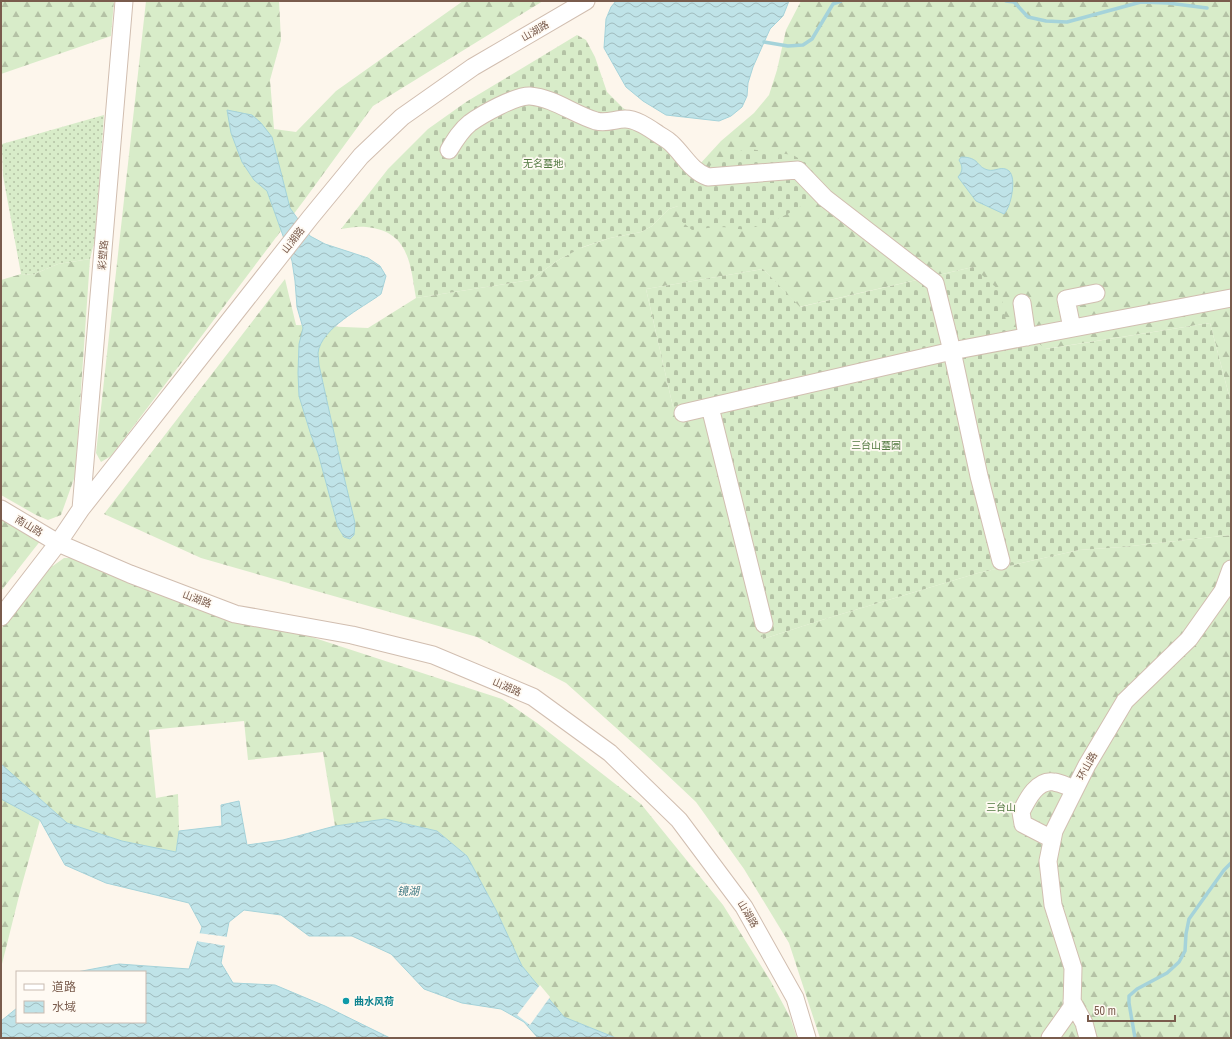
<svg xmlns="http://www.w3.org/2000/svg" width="1232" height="1039" viewBox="0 0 1232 1039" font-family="'Archivo Narrow','Noto Sans SC',sans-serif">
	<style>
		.forest { fill: url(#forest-firs) }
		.cemetery { fill: url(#cemetery-stones) }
		.garden { fill: url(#garden-dots) }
		.water { fill: url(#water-waves); stroke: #a5d3da }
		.pier { fill: #fdf6ec }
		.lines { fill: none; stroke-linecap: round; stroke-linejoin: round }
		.stream { stroke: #a5d3da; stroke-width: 3.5 }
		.minor-casing { stroke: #d1beb0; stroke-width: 19 }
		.minor { stroke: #fff; stroke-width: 17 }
		.culture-dot { fill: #0f9aa8; stroke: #fffaf3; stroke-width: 1.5 }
		.labels { text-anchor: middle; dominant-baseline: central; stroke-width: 3.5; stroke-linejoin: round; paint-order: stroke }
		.street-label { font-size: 10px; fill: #7a5c4d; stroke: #fffaf3 }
		.park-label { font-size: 10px; fill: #537a41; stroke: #fffaf3 }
		.culture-label { font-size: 10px; font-weight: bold; fill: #0d838f; stroke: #fffaf3; text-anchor: start }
		.water-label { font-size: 11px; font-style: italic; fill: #437c86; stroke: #fffaf3 }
	</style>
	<defs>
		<pattern id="forest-firs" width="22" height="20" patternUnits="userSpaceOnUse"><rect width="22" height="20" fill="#d8ecc9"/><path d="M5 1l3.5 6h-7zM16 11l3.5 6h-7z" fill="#b4c2a5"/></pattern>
		<pattern id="cemetery-stones" width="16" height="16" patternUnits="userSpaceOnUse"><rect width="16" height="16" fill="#d8ecc9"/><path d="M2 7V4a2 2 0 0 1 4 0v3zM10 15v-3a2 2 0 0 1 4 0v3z" fill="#b4c2a5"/></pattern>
		<pattern id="garden-dots" width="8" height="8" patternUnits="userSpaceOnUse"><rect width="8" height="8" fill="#d8ecc9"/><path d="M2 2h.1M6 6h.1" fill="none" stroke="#b4c2a5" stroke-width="1.8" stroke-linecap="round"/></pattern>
		<pattern id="water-waves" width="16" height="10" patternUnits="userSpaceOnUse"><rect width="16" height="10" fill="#bfe3e8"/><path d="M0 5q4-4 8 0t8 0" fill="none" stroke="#a0bbbe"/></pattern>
	</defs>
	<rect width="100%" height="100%" fill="#fdf6ec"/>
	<path class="forest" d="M1 1H114L111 36 1 74Z
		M146 1H279L281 40 270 80 274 129 296 132 336 91 463 1H543L373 106 305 199 111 456 101 462 96 453Z
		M801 1H1231V403L1210 323 1045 349 1034 340 1010 345 973 267 799 307 763 269 646 289 673 407 706 400 763 639 825 619 978 573 1079 550 1122 547 1231 535V1038H820L789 943 744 869 696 802 644 753 566 683 477 637 201 558 104 514 285 279 296 325 368 328 416 298 530 280 560 259 578 249 610 238 641 232 652 226 669 209 678 206 699 165 721 141 754 113 769 95 777 70 786 30Z
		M90 259 75 476 61 515 48 520 36 515 1 495V280L21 274 32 275 58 264Z
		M1 519 41 540 1 591Z
		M64 558H77L90 565 502 699 537 723 641 804 723 905 770 980 790 1017 797 1038H616L564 1017 522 966 496 910 467 856 437 831 385 819 335 826 323 752 248 760 244 721 149 730 156 798 178 794 179 831 176 852 122 841 67 823 25 785 15 807 40 820 21 888 1 968V629L50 568Z"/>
	<path class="cemetery" d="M577 35 586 40 595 57 607 92 623 108 650 124 699 165 708 167 731 153 749 149 793 155 808 164 816 177 812 198C793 213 769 225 745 229 737 230 728 227 720 227 711 227 701 229 692 230L680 220 678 206 669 209 652 226 641 232 610 238 583 247 560 259 530 280 416 298C410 263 409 231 366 227 358 226 349 228 341 229L388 169 428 129 466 102Z
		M973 267 1000 291 1011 345 1034 340 1046 349 1210 323 1231 403V535L1122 547 1079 550 978 573 825 619 763 639 706 400 673 407 646 289 763 269 800 307Z"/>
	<path class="garden" d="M104 115 95 239 90 259 58 264 32 275 21 274 3 176 2 144Z"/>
	<path class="water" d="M616 1H789L783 16 770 29 753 67 748 83 747 96 742 107 731 116 719 121 666 115 643 101 626 87 604 48 606 19 611 7Z
		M227 110 252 115 261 123 272 137 290 208 310 236 325 244 368 258 380 266 386 276 381 294C362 308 321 328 318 353 318 357 319 361 319 365L340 460 355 523 354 535 350 539 344 537 338 527 318 453 311 435 299 396 298 373 299 344 303 328 297 307 295 281 292 261 267 191 254 180 242 162 231 133Z
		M961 157C980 157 976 167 988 170 995 172 1002 165 1009 171 1017 178 1011 207 1004 214L976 201 958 177C963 171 963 167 959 160Z
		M1 764 67 823 122 841 176 852 179 831 222 826 221 805 239 801 247 845 283 840 335 826 385 819 437 831 467 856 496 910 522 966 564 1017 616 1038H538L524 1022 501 1009 462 1003 424 989 391 954 352 936H309L281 915 244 910 229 922 221 963 233 983 275 985 325 1006 390 1038H1V1021L17 1008V1022H145V972H77L119 964 189 969 202 927 189 903 106 883 65 865 40 820 1 799Z"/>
	<path class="pier" d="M198 933 228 937 227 946 196 941Z
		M540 985 550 997 530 1025 517 1015Z"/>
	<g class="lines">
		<path class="stream" d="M1006 1 1014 2 1028 17 1046 21 1067 22 1141 2 1168 3 1207 8
			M764 42 788 46 803 45 812 39 833 4 841 1
			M1135 1038 1129 1003V996L1137 989 1167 973 1179 962 1185 951 1186 934 1189 919 1224 870 1231 863"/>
		<defs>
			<path id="minor" d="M449 150C455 140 461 130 470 123 481 115 516 95 530 96 554 98 573 114 596 121 607 124 615 119 625 119 637 119 649 128 658 134 662 137 667 139 671 143 684 155 691 171 708 177L798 170 825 198 935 283 952 351 979 476 1001 561
				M1022 303 1027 337
				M1072 328 1066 299 1096 293
				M710 407 764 624
				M683 413 952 351 1231 298
				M1 509 58 543 130 574 235 614 352 635 433 655 533 697 610 753 679 820 744 907 795 998 807 1038
				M81 509 124 1
				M1 617 58 543 81 509 310 218 361 156 402 117 473 67 586 1
				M1052 839 1023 824 1021 812C1027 800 1037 779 1054 782 1061 783 1068 787 1075 789
				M1072 1001 1084 1023 1088 1038
				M1050 1038 1072 1007 1073 968 1053 905 1048 861 1054 831 1087 765 1125 701 1189 639 1223 591 1231 569"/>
		</defs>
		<use href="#minor" class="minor-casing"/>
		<use href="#minor" class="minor"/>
	</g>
	<circle class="culture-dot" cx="346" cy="1001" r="4"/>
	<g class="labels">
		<g class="street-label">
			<text transform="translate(535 31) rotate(-30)">山湖路</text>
			<text transform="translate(293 240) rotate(-52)">山湖路</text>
			<text transform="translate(103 255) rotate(-85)">彩塑路</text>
			<text transform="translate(29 526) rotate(31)">南山路</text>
			<text transform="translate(197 599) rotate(21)">山湖路</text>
			<text transform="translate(507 687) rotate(23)">山湖路</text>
			<text transform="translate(1087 766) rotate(-61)">环山路</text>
			<text transform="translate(748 914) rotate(59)">山湖路</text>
		</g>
		<g class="park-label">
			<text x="543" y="163">无名墓地</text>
			<text x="876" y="445">三台山墓园</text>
			<text x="1001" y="807">三台山</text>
		</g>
		<g class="culture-label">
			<text x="354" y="1001">曲水风荷</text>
		</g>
		<g class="water-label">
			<text x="408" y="891">镜湖</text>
		</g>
	</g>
	<rect width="1232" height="1039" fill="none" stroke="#7a5c4d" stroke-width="4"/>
	<rect x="16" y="971" width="130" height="52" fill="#fffaf3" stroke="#cabbb1"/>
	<rect x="24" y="984" width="20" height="6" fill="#ffffff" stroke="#cabbb1"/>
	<text x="52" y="991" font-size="12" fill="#7a5c4d">道路</text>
	<rect x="24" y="1001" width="20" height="12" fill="url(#water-waves)" stroke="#cabbb1"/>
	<text x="52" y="1011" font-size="12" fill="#7a5c4d">水域</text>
	<path d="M1088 1015v6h87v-6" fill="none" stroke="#7a5c4d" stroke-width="2"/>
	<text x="1094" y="1015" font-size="12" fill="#7a5c4d" stroke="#fffaf3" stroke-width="3" paint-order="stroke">50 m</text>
</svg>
